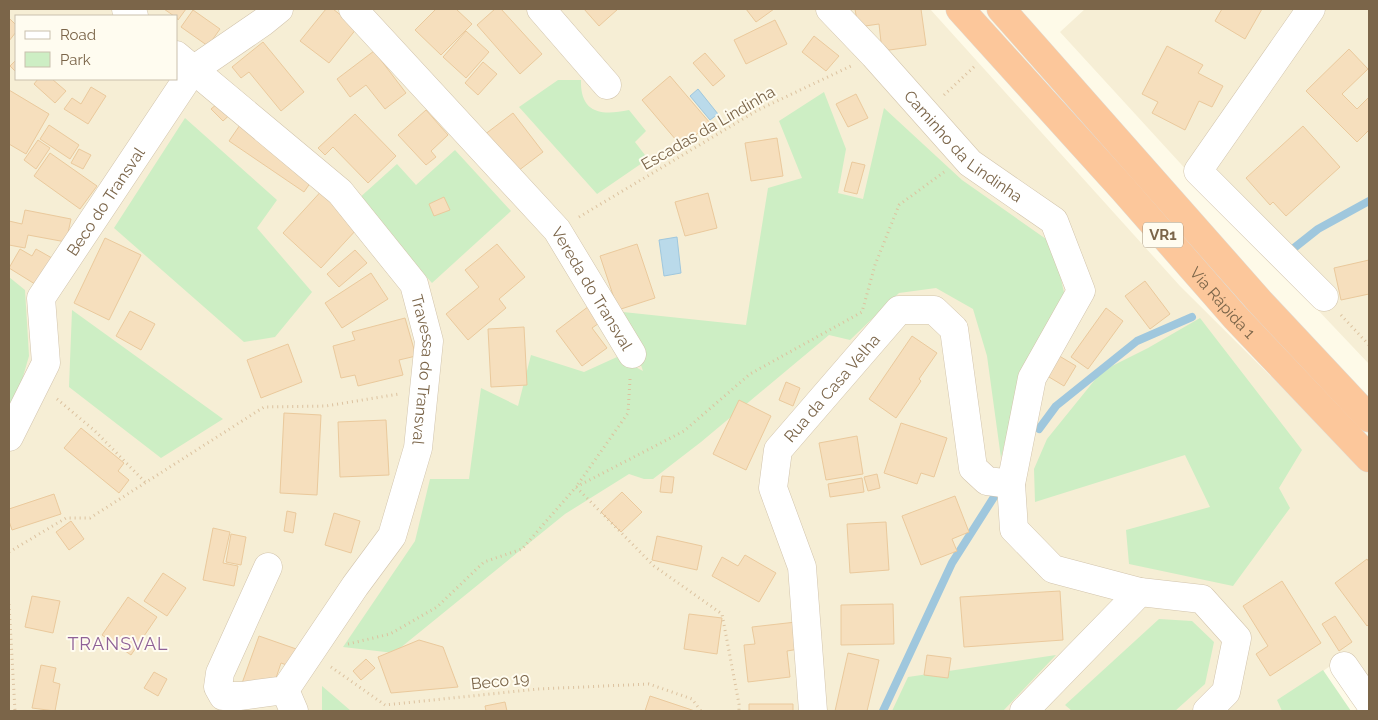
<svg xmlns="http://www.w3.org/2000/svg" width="1378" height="720" viewBox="0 0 1378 720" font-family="Raleway,sans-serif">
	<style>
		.residential { fill: #f6eed5; fill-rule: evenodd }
		.green { fill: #cdeec4 }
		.water { fill: #badaea; stroke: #9fc7dd }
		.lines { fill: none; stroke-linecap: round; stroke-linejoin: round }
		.stream { stroke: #9fc7dd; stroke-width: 8 }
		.building { fill: #f6dfbd; stroke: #eac99c }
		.minor-casing { stroke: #d2c4ac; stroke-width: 29 }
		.highway-casing { stroke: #dfdad3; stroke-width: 29 }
		.path { stroke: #dcc29f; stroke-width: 3; stroke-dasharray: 1 4; stroke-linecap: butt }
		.minor { stroke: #fff; stroke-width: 28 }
		.highway { stroke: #fcc79b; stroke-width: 28 }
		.labels { text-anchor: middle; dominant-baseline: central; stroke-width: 4; stroke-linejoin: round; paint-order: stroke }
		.shield { fill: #fffcf0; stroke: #a3927b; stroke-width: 1 }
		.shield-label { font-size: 15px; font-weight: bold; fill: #7b6549 }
		.street-label { font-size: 16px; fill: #7b6549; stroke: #fffcf0 }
		.neighbourhood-label { font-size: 18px; letter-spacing: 1px; fill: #8f6197; stroke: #fffcf0 }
	</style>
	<rect width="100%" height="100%" fill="#fefae8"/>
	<path class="residential" d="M9 9H930L1180 286 1369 474V702L1338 660 1287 698 1289 711H9ZM16 16H176V79H16Z
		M1085 9H1369V364L1224 211 1060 32Z"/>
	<path class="green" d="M558 80H581C580 113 601 116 629 110L646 131 635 142 648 159 597 194 519 107Z
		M824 92 846 149 838 193 863 199 884 108 962 180 1046 239 1059 270 1065 297 1021 375 1001 458 987 356 973 309 936 288 899 293 850 340 829 335 701 442 653 479H644L629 474 565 514 394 653 343 647 415 541 430 479H469L481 388 518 406 531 355 584 372 617 357 643 371 623 312 746 325 768 188 802 178 779 121Z
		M185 118 277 200 257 228 312 292 275 337 244 342 114 228Z
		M455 150 511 211 432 283 357 200 397 164 416 185Z
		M9 277 25 290 29 356 20 387 9 409Z
		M72 310 223 419 161 458 69 387Z
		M1200 318 1302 450 1279 488 1290 508 1233 586 1129 564 1126 530 1210 507 1185 455 1035 502 1034 469 1047 439 1102 371 1148 348Z
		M1159 619 1192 621 1214 642 1205 684 1175 711H1072L1065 705Z
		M1056 655 1003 711H892L908 677Z
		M1323 670 1351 711H1282L1277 700Z
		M322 686 351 711H322Z"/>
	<path class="water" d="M698 89 718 114 710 120 690 96Z
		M677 237 681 273 664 276 659 240Z"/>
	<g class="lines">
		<path class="stream" d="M1294 248 1318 229 1369 201
			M1039 429 1056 406 1137 341 1192 317
			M883 711 952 563 994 497"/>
	</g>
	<path class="building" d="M164 9H186L178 20 176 16H174Z
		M326 9H333L357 28 329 63 300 41Z
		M436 9H456L472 24 441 55 415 30Z
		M495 9H501L542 54 520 74 477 25Z
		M584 9H618L599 26Z
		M746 9H774L756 22Z
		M855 9H921L926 45 882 51 879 24 858 27Z
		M1222 9H1262L1245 39 1215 21Z
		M193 10 220 29 208 46 181 27Z
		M9 18 16 25V32L9 41Z
		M775 20 787 44 746 64 734 40Z
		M466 31 489 52 466 78 443 57Z
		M814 36 839 56 826 71 802 52Z
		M263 42 304 92 281 111 249 72 241 78 232 67Z
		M1167 46 1203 65 1198 73 1223 86 1212 107 1199 101 1185 130 1152 113 1158 102 1142 94Z
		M1349 49 1368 69 1342 94 1357 109 1369 97V130L1357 142 1306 91Z
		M374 51 406 93 385 109 366 85 350 97 337 79Z
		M705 53 725 76 713 86 693 63Z
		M16 60V72L10 66Z
		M483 62 497 74 478 95 465 83Z
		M670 76 710 123 682 147 642 100Z
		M38 79H52L66 91 55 103 34 84Z
		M91 87 106 96 88 124 64 109 72 98 81 104Z
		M9 90 49 114 26 154 9 144Z
		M856 94 868 118 848 127 836 104Z
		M224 98 235 110 223 121 211 109Z
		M426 110 448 135 431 151 436 157 426 165 398 135Z
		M513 113 543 152 514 174 484 135Z
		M355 114 396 156 368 183 333 147 325 155 318 148Z
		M49 125 79 145 70 159 40 139Z
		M240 125 315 176 304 192 229 141Z
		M1303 126 1340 167 1286 216 1273 202 1270 205 1246 178Z
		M777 138 783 176 751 181 745 143Z
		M38 140 50 148 36 169 24 160Z
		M79 149 91 155 83 169 71 163Z
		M50 153 97 186 80 209 34 176Z
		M852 162 865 165 857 194 844 191Z
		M325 187 357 229 321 268 283 233Z
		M708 193 717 228 685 236 675 202Z
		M444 197 450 210 434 216 429 204Z
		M25 210 71 219 66 242 28 235 25 248 9 245V221L22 224Z
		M105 238 141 255 109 320 74 303Z
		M497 244 525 277 499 299 506 308 468 340 446 314 479 287 465 270Z
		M637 244 655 298 618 310 600 256Z
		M20 249 32 256 36 249 59 262 43 289 9 268Z
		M355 250 367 263 339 287 327 274Z
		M1369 260V294L1341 300 1334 268Z
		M371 273 388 299 342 328 325 303Z
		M1145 281 1170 314 1150 329 1125 296Z
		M593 303 605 319 592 328 607 348 582 366 556 331Z
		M1106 308 1123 321 1088 369 1071 357Z
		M130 311 155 324 141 350 116 336Z
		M405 318 416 356 399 360 403 375 358 386 355 375 341 378 333 346 355 340 352 332Z
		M524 327 527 385 491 387 488 329Z
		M912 336 937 353 919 379 921 381 896 418 869 399Z
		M288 344 302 382 261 398 247 360Z
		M1056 354 1076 366 1064 386 1044 374Z
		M786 382 800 388 793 406 779 400Z
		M739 400 771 416 746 470 713 454Z
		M284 413 321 415 317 495 280 493Z
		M386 420 389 475 340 477 338 422Z
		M901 423 947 438 934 477 921 473 917 484 884 473Z
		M81 428 124 463 118 471 129 480 119 493 64 448Z
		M857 436 863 474 826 480 819 443Z
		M877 474 880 488 868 491 864 477Z
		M662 476 674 477 672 493 660 492Z
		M862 478 864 492 830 497 828 484Z
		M622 492 642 512 621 532 601 512Z
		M54 494 61 514 12 530 9 521V509Z
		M955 496 969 532 952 539 957 551 921 565 902 516Z
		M287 511 296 513 293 533 284 531Z
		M334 513 360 521 351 553 325 545Z
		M71 521 84 539 69 550 56 532Z
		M886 522 889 570 850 573 847 524Z
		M213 528 230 532 223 563 238 566 234 586 203 580Z
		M231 534 246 537 241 565 226 562Z
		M657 536 702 546 697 570 652 560Z
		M745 555 776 573 759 602 712 576 722 557 738 566Z
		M1367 559 1369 562V624L1367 626 1335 583Z
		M163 573 186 588 167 616 144 601Z
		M1282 581 1321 643 1270 676 1256 654 1268 646 1243 606Z
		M1060 591 1063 640 964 647 960 597Z
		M32 596 60 601 53 633 25 627Z
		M128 597 157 617 131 655 102 635Z
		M893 604 894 644 841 645V605Z
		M689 614 722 618 717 654 684 649Z
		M1335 616 1352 642 1339 651 1322 624Z
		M796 622 799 649 787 651 790 677 748 682 744 645 755 644 752 627Z
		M259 636 302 651 295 668 281 663 272 690 241 686Z
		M419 640 443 647 458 687 391 693 378 657Z
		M848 653 879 660 867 711H835Z
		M927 655 951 658 948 678 924 675Z
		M366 659 375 668 361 680 353 671Z
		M41 665 56 668 53 682 60 684 55 711 32 708Z
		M154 672 167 679 158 696 144 688Z
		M650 696 695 711H645Z
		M505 702 507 711H486L485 706Z
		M749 704H793V711H749Z"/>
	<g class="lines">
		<defs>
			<g id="minor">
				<path d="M126 9 134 16"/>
				<path id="s1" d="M353 9 557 230 632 354"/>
				<path d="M541 9 607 85"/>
				<path id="s2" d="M830 9 874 55 970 163 1054 221 1081 291 1032 378 1011 484 1014 529 1053 569 1140 592 1202 599 1237 638 1226 692 1207 711"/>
				<path d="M1311 9 1198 171 1324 297"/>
				<path id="s3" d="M176 55 340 192 414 284 429 341 418 448 392 536 355 586 285 690 241 696H223L218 687 220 673 268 567"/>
				<path id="s4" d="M9 437 46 363 41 298 193 70 263 22 279 9"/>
				<path d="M1344 666 1369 702"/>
				<path d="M285 690 294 711"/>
				<path id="s5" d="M813 711 802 567 773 488 778 450 899 310H934L954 329 973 468 987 481 1011 484"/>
				<path d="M1024 711 1140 592"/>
			</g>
			<g id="highway">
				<path id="s6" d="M960 9 1123 189 1235 317 1369 458"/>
				<path d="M1001 9 1261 303 1369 418"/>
			</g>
		</defs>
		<use href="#minor" class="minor-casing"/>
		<use href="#highway" class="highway-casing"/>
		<path class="path" d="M944 95 976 65
			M579 217 758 110 851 66
			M1341 315 1369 345
			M630 379 628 413 576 487 654 566 722 614 739 704V711
			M57 399 95 431 145 482
			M9 552 66 518H90L264 407 326 406 399 394
			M9 604 15 711
			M348 644 390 634 437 607 484 562 522 549 576 487 684 431 750 374 862 312 875 265 899 205 944 172
			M331 667 385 705 538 689 649 684 692 699 701 711"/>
		<use href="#minor" class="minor"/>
		<use href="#highway" class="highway"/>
	</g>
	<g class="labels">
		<rect class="shield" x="1143" y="222.5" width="40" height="25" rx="4"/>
		<g class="shield-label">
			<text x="1163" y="235">VR1</text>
		</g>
		<g class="street-label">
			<text transform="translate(708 128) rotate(-30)">Escadas da Lindinha</text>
			<text stroke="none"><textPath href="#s2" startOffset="192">Caminho da Lindinha</textPath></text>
			<text stroke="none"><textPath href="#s4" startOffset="264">Beco do Transval</textPath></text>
			<text stroke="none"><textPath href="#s1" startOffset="369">Vereda do Transval</textPath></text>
			<text stroke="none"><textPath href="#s6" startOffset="394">Via Rápida 1</textPath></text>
			<text stroke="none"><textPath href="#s3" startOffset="419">Travessa do Transval</textPath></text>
			<text stroke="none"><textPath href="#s5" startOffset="349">Rua da Casa Velha</textPath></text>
			<text transform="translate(500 681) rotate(-6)">Beco 19</text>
		</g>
		<g class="neighbourhood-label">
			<text x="118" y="643">TRANSVAL</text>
		</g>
	</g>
	<rect width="1378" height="720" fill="none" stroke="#7b6549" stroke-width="20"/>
	<rect x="15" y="15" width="162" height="65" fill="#fffcf0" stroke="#cac0ad"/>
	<rect x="25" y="31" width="25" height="8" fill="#ffffff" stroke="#cac0ad"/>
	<text x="60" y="40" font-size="15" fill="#7b6549">Road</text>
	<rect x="25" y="52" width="25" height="15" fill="#cdeec4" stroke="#cac0ad"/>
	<text x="60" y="65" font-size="15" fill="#7b6549">Park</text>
</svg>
